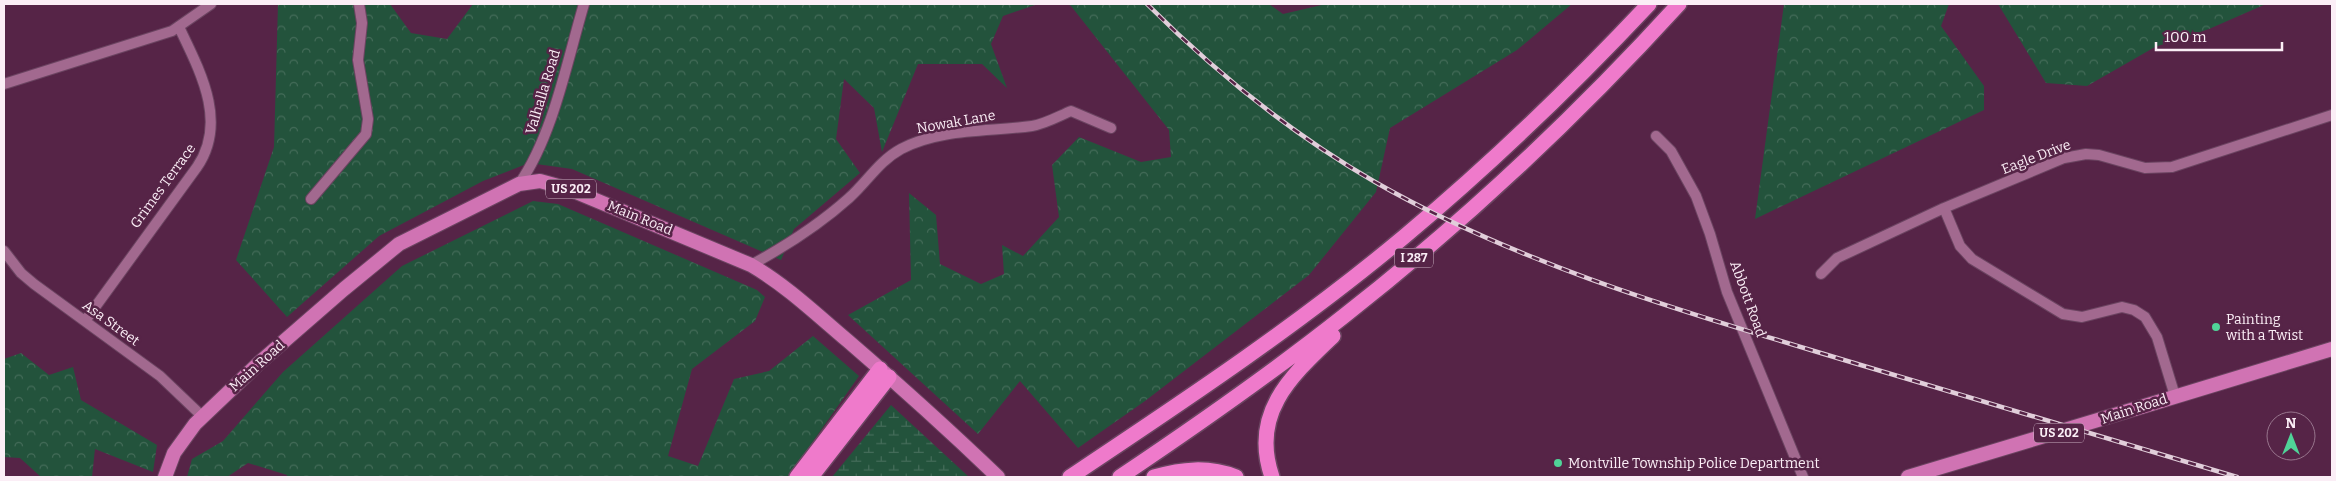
<svg xmlns="http://www.w3.org/2000/svg" width="2336" height="481" viewBox="0 0 2336 481" font-family="Bitter,serif">
	<style>
		.forest { fill: url(#forest-crowns) }
		.wetland { fill: url(#wetland-marsh) }
		.lines { fill: none; stroke-linecap: round; stroke-linejoin: round }
		.minor-casing { stroke: #6b4461; stroke-width: 12 }
		.primary-casing { stroke: #6b4461; stroke-width: 16 }
		.motorway-casing { stroke: #6b4461; stroke-width: 18 }
		.minor { stroke: #a2698f; stroke-width: 10 }
		.primary { stroke: #d073b3; stroke-width: 14 }
		.motorway { stroke: #ef7acb; stroke-width: 15 }
		.rail-casing { stroke: #e1ceda; stroke-width: 4.5 }
		.rail { stroke: #562447; stroke-width: 2.5; stroke-dasharray: 8; stroke-linecap: butt }
		.poi-dot { fill: #50d398; stroke: #562447; stroke-width: 2 }
		.labels { text-anchor: middle; dominant-baseline: central; stroke-width: 5; stroke-linejoin: round; paint-order: stroke }
		.shield { fill: #562447; stroke: #cab1c2; stroke-width: 1 }
		.shield-label { font-size: 12px; font-weight: bold; fill: #fbeef6 }
		.street-label { font-size: 14px; fill: #fbeef6; stroke: #562447 }
		.poi-label { font-size: 14px; fill: #fbeef6; stroke: #562447; text-anchor: start }
	</style>
	<defs>
		<pattern id="forest-crowns" width="20" height="18" patternUnits="userSpaceOnUse" patternTransform="scale(1.25)"><rect width="20" height="18" fill="#23533c"/><path d="M2 6a3 3 0 1 1 6 0M12 15a3 3 0 1 1 6 0" fill="none" stroke="#446c59"/></pattern>
		<pattern id="wetland-marsh" width="20" height="14" patternUnits="userSpaceOnUse" patternTransform="scale(1.25)"><rect width="20" height="14" fill="#23533c"/><path d="M1 5h8M5 5V1M11 12h8M15 12V8" fill="none" stroke="#446c59"/></pattern>
	</defs>
	<rect width="100%" height="100%" fill="#562447"/>
	<path class="forest" d="M278 4H390L411 33 447 39 473 4H1038L1003 16 991 44 1007 88 982 64H918L882 152 874 108 844 79 836 139 860 173 794 229 781 260 572 169 529 163 483 181 379 236 287 317 236 260 274 147Z
		M1067 4H1269L1283 14 1326 4H1572L1517 50 1390 128 1376 192 1309 275 1145 401 1078 448 1020 381 978 434 848 315 911 280 909 193 936 215 940 264 981 284 1004 274 1002 245 1023 256 1059 217 1052 165 1079 137 1141 162 1171 157 1169 130 1071 6Z
		M1784 4H1949L1941 26 1984 86V110L1755 219Z
		M1998 4H2266L2209 29 2155 47 2087 86 2046 83Z
		M533 201 558 204 757 290 765 297 755 321 692 369 668 456 698 466 734 379 769 371 813 336 859 376 788 477H287V475L248 463 227 477H187L192 459 223 441 283 372 402 266Z
		M21 353 49 375 73 367 81 400 157 445 153 472 95 449 92 477H41L20 458 4 457V359Z"/>
	<path class="wetland" d="M891 405 969 477H832Z"/>
	<g class="lines">
		<defs>
			<path id="minor" d="M4 84 172 31 211 4
				M1656 136 1671 151 1696 196 1710 234 1727 292 1803 477
				M519 184C553 136 567 61 584 4
				M311 199 366 134 368 119 358 60 362 23 359 4
				M1944 208 1960 246 1972 259 2063 314 2082 317 2122 307 2134 310 2145 317 2157 337 2175 396
				M4 251 21 273 34 284 160 376 203 417
				M751 265C786 246 820 224 849 198 867 182 879 161 901 149 941 128 989 132 1032 126 1045 124 1059 116 1071 111L1111 128
				M1821 274 1837 258 1944 208 2064 158 2086 154 2099 155 2145 168 2172 167 2332 115
				M85 321 197 167C228 122 200 71 179 27"/>
			<path id="primary" d="M165 477 174 453 195 424 259 363 344 289 399 244 519 184 540 181 569 189 751 265C787 286 816 314 848 341 899 385 949 430 998 477
				M1908 477C2049 435 2191 392 2332 349"/>
			<path id="motorway" d="M797 477 880 369
				M811 477 889 377
				M1070 477C1184 401 1300 324 1405 236 1491 164 1572 86 1649 4
				M1120 477C1196 426 1272 373 1344 316 1464 222 1576 117 1679 4
				M1154 477C1182 469 1208 466 1236 477
				M1272 477C1250 413 1291 376 1333 336"/>
		</defs>
		<use href="#minor" class="minor-casing"/>
		<use href="#primary" class="primary-casing"/>
		<use href="#motorway" class="motorway-casing"/>
		<use href="#minor" class="minor"/>
		<use href="#primary" class="primary"/>
		<use href="#motorway" class="motorway"/>
		<defs>
			<path id="rail" d="M1147 4C1215 72 1292 134 1375 182 1520 265 1685 312 1844 360 1975 399 2106 438 2237 477"/>
		</defs>
		<use href="#rail" class="rail-casing"/>
		<use href="#rail" class="rail"/>
	</g>
	<g class="poi-dot">
		<circle cx="2216" cy="327" r="5"/>
		<circle cx="1558" cy="463" r="5"/>
	</g>
	<g class="labels">
		<g class="shield">
			<rect x="546" y="179.5" width="50" height="19" rx="4"/>
			<rect x="1395" y="248.5" width="38" height="19" rx="4"/>
			<rect x="2034" y="423.5" width="50" height="19" rx="4"/>
		</g>
		<g class="shield-label">
			<text x="571" y="189">US 202</text>
			<text x="1414" y="258">I 287</text>
			<text x="2059" y="433">US 202</text>
		</g>
		<g class="street-label">
			<text transform="translate(543 92) rotate(-73)">Valhalla Road</text>
			<text transform="translate(956 122) rotate(-10)">Nowak Lane</text>
			<text transform="translate(2036 157) rotate(-21)">Eagle Drive</text>
			<text transform="translate(163 186) rotate(-54)">Grimes Terrace</text>
			<text transform="translate(640 218) rotate(22)">Main Road</text>
			<text transform="translate(1748 299) rotate(70)">Abbott Road</text>
			<text transform="translate(111 323) rotate(36)">Asa Street</text>
			<text transform="translate(257 366) rotate(-42)">Main Road</text>
			<text transform="translate(2134 409) rotate(-18)">Main Road</text>
		</g>
		<g class="poi-label">
			<text x="2226" y="319">Painting<tspan x="2226" dy="16">with a Twist</tspan></text>
			<text x="1568" y="463">Montville Township Police Department</text>
		</g>
	</g>
	<rect width="2336" height="481" fill="none" stroke="#fbeef6" stroke-width="10"/>
	<g transform="translate(2291 436)"><circle r="24" fill="#562447" stroke="#98758d"/>
	<path d="M0-4L9 19L0 12L-9 19Z" fill="#50d398"/>
	<text y="-8" font-size="14" font-weight="bold" text-anchor="middle" fill="#fbeef6">N</text>
	</g>
	<path d="M2156 42v8h126v-8" fill="none" stroke="#fbeef6" stroke-width="2.5"/>
	<text x="2164" y="42" font-size="15" fill="#fbeef6" stroke="#562447" stroke-width="4" paint-order="stroke">100 m</text>
</svg>
